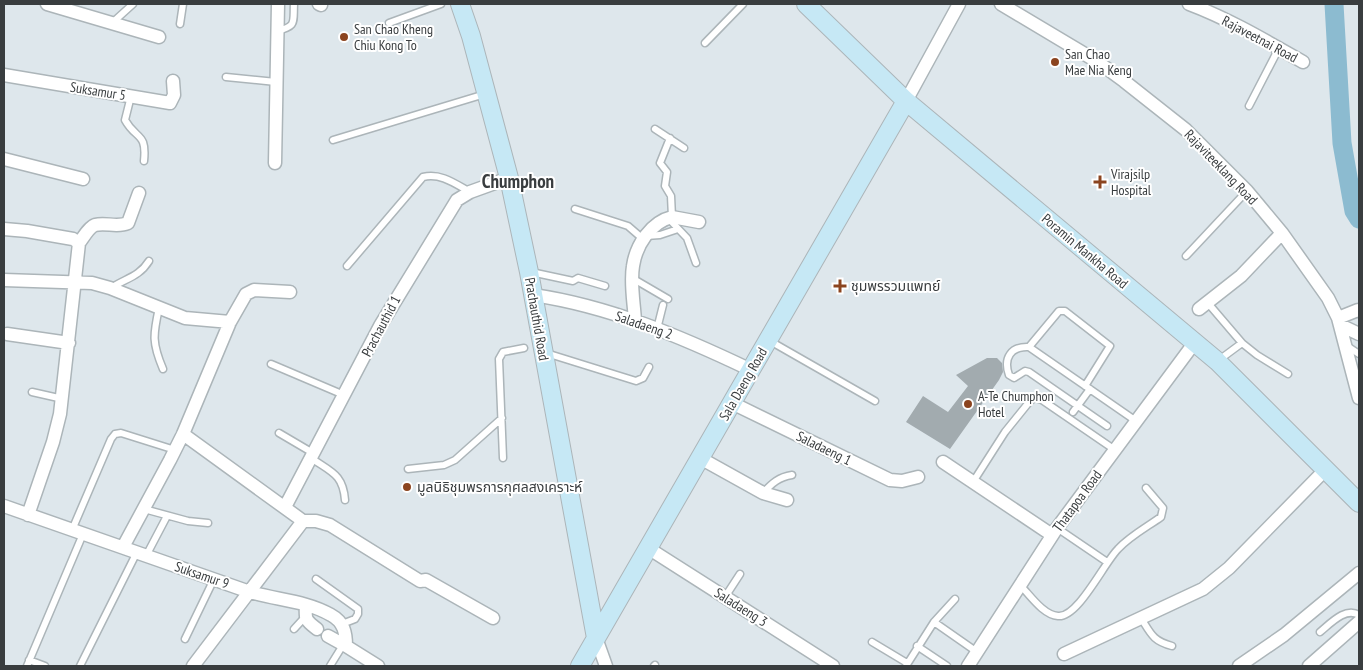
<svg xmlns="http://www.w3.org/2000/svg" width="1363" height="670" viewBox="0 0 1363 670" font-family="'PT Sans Narrow','Noto Sans Thai',sans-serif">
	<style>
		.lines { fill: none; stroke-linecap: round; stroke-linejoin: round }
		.river { stroke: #8cbbd0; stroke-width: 19 }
		.building { fill: #a2abaf }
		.lane-casing { stroke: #acb5b9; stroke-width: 9 }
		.street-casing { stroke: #acb5b9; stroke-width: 15 }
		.secondary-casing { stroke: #acb5b9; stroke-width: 20 }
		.lane { stroke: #fff; stroke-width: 6 }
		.street { stroke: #fff; stroke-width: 12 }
		.secondary { stroke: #c6e8f5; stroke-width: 18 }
		.poi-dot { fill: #8b441f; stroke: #fff; stroke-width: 2 }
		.labels { text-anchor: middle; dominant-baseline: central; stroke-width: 4; stroke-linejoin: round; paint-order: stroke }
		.poi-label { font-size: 14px; fill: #393d3f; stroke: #fff; text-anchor: start }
		.street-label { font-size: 14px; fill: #393d3f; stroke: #fff }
		.district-label { font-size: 19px; font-weight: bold; fill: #393d3f; stroke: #fff }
	</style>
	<rect width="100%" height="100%" fill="#dee7ec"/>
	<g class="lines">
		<path class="river" d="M1334 4 1342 143 1354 211 1359 219"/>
	</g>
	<path class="building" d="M987 358H997L1002 363 1003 372 999 380 950 449 906 422 923 396 948 412 968 386 956 375Z"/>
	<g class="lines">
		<defs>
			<path id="lane" d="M112 23 133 4
				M389 23 441 4
				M180 24 183 4
				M277 31C297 26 293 23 294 4
				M705 43 743 4
				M226 77 276 82
				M131 96 125 120C136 140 147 132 144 161
				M1249 106 1279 48
				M655 129 684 148
				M670 138 660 163 667 172 665 186 671 196 672 217
				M333 140 485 94
				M575 209 628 226 643 239
				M668 218 687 238 696 263
				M646 236 660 235 678 229
				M1186 256 1247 191
				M347 266 423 177C441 173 454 183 470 192
				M531 272 573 281 578 278 605 286
				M632 278 668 299
				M111 288C126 278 139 277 149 261
				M1207 302 1242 343
				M159 308C153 335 152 343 163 369
				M657 329 663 305
				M770 341 875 401
				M1347 346 1359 354
				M1029 347 1059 311H1065L1110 346 1085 386
				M546 353 636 381 643 378 649 367
				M1219 360 1242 343 1257 355 1288 374
				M271 364 344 395
				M32 392 63 399
				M1073 412 1090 389
				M1107 426 1029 372 1025 371 1014 378 1009 375C1003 358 1011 346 1029 347L1136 421
				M279 433 313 453
				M311 458C331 472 343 474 345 500
				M503 458 499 359 503 352 524 348
				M408 469 444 465 455 460 502 418
				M973 482 1005 432 1030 401 1035 398 1042 400 1115 450
				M763 493C772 483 779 477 792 475
				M144 509 188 521 208 523
				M1057 528 1107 562
				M72 530 111 439 115 434 121 433 175 450
				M146 556 167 516
				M316 579 358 609V614L355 619 342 624
				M1020 585C1030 595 1043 615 1058 616 1078 618 1104 563 1118 549 1130 536 1147 527 1161 517L1163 508 1146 488
				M725 597 740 574
				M1141 618C1151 634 1153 641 1172 646
				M934 622 977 652
				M294 629 305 617
				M1320 632C1331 623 1345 607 1359 615
				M185 639 214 579
				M872 642 907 663
				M917 646 947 666
				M29 660 45 666
				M27 666 83 534
				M80 666 137 552
				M330 666 343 645
				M654 666 655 665
				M906 666 934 622 955 599"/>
			<path id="street" d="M47 4 159 37
				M319 4 321 5
				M1001 4 1098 62 1124 81 1186 130 1247 191 1282 233 1328 298 1338 318 1359 398
				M1189 4C1229 19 1266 41 1303 62
				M4 75 170 103 174 95 173 81
				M906 101 959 4
				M4 159 83 179
				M275 163 278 4
				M4 229 27 231 73 239 79 243
				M4 280 92 283 110 288 185 318 230 322
				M533 295C609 306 682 337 751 370
				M1199 309 1241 276 1282 233
				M1338 318 1358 310 1359 311
				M635 321C634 303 630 283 633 266 636 245 651 222 672 217L699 222
				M1340 325 1359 334
				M7 334 69 343
				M732 403 890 480 902 481 918 477
				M183 434 303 521 193 666
				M700 458 763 493 787 500
				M943 462 1052 535
				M4 506C85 534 166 563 247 591 274 600 305 600 331 615 344 622 346 633 346 646L378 666
				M285 507 380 326 457 200 470 192 509 178
				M28 515 53 442 60 414 79 243C83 238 89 227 95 225 106 222 117 228 128 223L139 193
				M303 521H316L330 525 420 581 426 580 493 618
				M123 547 170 460 183 434 230 322 246 294 254 290 290 292
				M648 548 833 666
				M306 605C305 619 305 620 317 629
				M328 636 346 646
				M596 638 606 666
				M1064 654 1203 589 1229 568 1326 469
				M968 666 1057 528 1195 342
				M1239 666 1284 635 1359 573
				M1309 666 1359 622"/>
			<path id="secondary" d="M460 4 471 36 509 178 529 272 596 638
				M806 4 906 101 1217 361 1359 503
				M580 666 906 101"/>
		</defs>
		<use href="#lane" class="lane-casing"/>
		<use href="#street" class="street-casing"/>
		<use href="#secondary" class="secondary-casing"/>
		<use href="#lane" class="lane"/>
		<use href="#street" class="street"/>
		<use href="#secondary" class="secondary"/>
	</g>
	<g class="poi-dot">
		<circle cx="344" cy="37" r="5"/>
		<circle cx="1055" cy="62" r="5"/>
		<path d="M1097.5 174.5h5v5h5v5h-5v5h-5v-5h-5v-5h5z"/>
		<path d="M837.5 278.5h5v5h5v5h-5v5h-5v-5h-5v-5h5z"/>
		<circle cx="968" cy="404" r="5"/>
		<circle cx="407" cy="487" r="5"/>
	</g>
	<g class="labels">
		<g class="poi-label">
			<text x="354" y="29">San Chao Kheng<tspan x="354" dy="16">Chiu Kong To</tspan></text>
			<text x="1065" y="54">San Chao<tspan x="1065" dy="16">Mae Nia Keng</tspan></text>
			<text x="1111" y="174">Virajsilp<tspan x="1111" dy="16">Hospital</tspan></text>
			<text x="851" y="286">ชุมพรรวมแพทย์</text>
			<text x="978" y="396">A-Te Chumphon<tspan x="978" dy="16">Hotel</tspan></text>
			<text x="417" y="487">มูลนิธิชุมพรการกุศลสงเคราะห์</text>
		</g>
		<g class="street-label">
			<text transform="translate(1260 39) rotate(28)">Rajaveetnai Road</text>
			<text transform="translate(98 91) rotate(9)">Suksamur 5</text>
			<text transform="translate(1221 167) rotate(46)">Rajaviteeklang Road</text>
			<text transform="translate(1085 251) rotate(40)">Poramin Mankha Road</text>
			<text transform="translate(537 319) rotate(80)">Prachauthid Road</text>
			<text transform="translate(644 325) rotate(19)">Saladaeng 2</text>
			<text transform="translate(381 326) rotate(-62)">Prachauthid 1</text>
			<text transform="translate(743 384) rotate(-60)">Sala Daeng Road</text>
			<text transform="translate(824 448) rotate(26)">Saladaeng 1</text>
			<text transform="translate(1077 501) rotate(-54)">Thatapoa Road</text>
			<text transform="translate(202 575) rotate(19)">Suksamur 9</text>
			<text transform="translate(741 607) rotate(32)">Saladaeng 3</text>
		</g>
		<g class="district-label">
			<text x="518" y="181">Chumphon</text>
		</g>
	</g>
	<rect width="1363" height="670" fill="none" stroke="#393d3f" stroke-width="10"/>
</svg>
